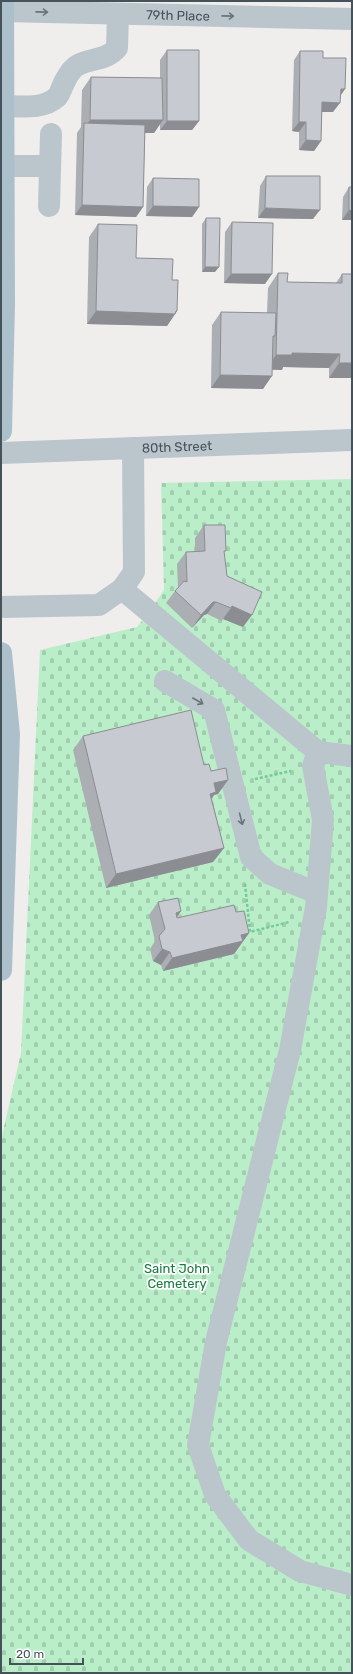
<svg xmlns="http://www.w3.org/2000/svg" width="353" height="1674" viewBox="0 0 353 1674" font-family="Rubik,sans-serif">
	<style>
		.cemetery { fill: url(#cemetery-stones) }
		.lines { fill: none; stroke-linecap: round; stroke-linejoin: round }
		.path { stroke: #72cc97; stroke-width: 2.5; stroke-dasharray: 3 2; stroke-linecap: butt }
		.minor { stroke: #bbc6cc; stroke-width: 22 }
		.major { stroke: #acc0cc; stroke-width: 22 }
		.wall { fill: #abaeb3 }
		.shaded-wall { fill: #8b8d92 }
		.building { fill: #c7cad0; stroke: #8b8d92 }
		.oneway { stroke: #68757c }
		.labels { text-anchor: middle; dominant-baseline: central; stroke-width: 3.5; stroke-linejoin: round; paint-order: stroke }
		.street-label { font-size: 13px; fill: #45525a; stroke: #fff }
		.park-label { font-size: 13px; fill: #167b3f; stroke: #fff }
	</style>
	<defs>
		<pattern id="cemetery-stones" width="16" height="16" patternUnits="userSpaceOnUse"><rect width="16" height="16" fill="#baeec9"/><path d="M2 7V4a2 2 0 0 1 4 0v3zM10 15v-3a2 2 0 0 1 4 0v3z" fill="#a1ceaf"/></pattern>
	</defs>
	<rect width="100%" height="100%" fill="#f0eded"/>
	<path class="cemetery" d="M352 479V1673H1V1140L21 1053 40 650 137 627 149 612 164 590 161 483Z"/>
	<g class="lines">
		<path class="path" d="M255 779 291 771
			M245 884 250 932 289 922"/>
		<g class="minor">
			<path id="s1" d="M3 11 352 19"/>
			<path d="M3 106C20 106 43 110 57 97 60 94 62 86 65 81 68 75 72 68 78 65 92 58 107 60 117 48L118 14"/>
			<path d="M3 166H50"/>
			<path d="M49 206 51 134"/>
			<path id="s2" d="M1 453 352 440"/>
			<path d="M122 589 318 752 352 756"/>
			<path d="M1 607 99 605 122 589 134 572 133 448"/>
			<path d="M165 681 214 710 251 857 270 874 317 893"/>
			<path d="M318 752 313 766 323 820 316 907 290 1050 216 1342 198 1445 215 1495 249 1540 300 1571 352 1585"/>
		</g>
		<path class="major" d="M1 431 4 304 3 1
			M1 653 9 734 1 970"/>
	</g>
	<path class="wall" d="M167 50 199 121 192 130H160V124L154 133H145L143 207 136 217 75 215 77 133 81 127 82 90 91 77 160 78V60Z
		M300 51 323 58 345 89 340 96 333 112H322L321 141 314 151 299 150V132L292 131 294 60Z
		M266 176 313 219 258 218 260 186Z
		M153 178 199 207 192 217 146 216 147 187Z
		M349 187H352V220H342L343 197Z
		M206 218 215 272H202V224Z
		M232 222 265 284 224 283 225 232Z
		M98 224 136 258 172 280 177 311 167 326 87 324 89 237Z
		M278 273 287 282 336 283 342 274 352 378H329V368L283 367 282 370H272L263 389 211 388 212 325 221 312 267 313 268 288Z
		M204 525 224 553 227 576 243 627 223 619 222 621 207 614 204 615 192 628 166 603 175 591 178 588 177 564 186 552H195V538Z
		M83 736 204 765 211 771 228 780 218 794 214 795 212 799 224 848 213 862 106 888 73 750Z
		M158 902 181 911 177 917V918L236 912 249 933 234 954 163 971 161 965 153 961 150 949 155 941 149 915Z"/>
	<path class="shaded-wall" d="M341 89H345L338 99Z
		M322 102 340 103 333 112H315Z
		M90 120H163L154 133H84V129Z
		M167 121H199L192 130H160Z
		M299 122H306L299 132 292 131Z
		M306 140 321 141 314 151 299 150Z
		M82 205 143 207 136 217 75 215Z
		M153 206 199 207 192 217 146 216Z
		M265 208 320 210 313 219 258 218Z
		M349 210 352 211V220H342Z
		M205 267H219L215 272H202Z
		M231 274H272L265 284 224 283Z
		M96 311H177L167 326 87 324Z
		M292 353 340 354 329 368 283 367 282 370 266 369 276 355Z
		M339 363H352V378H329Z
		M220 375 272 376 263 389 211 388Z
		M213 602H216L207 614 204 615 192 628 201 615Z
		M232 606 252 615 243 627 223 619 231 608Z
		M228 780 218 794 214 795 206 807 214 783Z
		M224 848 213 862 106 888 116 874Z
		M181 911 172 924 176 913Z
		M249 933 234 954 163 971 172 958 241 935Z
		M162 949 170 952 161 965 153 961Z"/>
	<path class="building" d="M167 50H199V121H167Z
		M300 51H323V58H346L345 89H341L340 103 322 102 321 141 306 140V122H299Z
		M91 77 162 78 163 120H90Z
		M84 123 145 125 143 207 82 205Z
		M266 176H320V210L265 208Z
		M153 178 199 179V207L153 206Z
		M349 187H352V211L349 210Z
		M206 218H220L219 267H205Z
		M232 222 273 223 272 274H231Z
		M98 224 137 225 136 258 173 259 172 280H178L177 311H176L175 314 96 311Z
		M278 273H288L287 282 342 283V274H352V363H339L340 354 292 353V355H276Z
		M221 312 276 313 275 336H273L272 376 220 375Z
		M204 525H225L226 551H224L227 576 262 592 252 615 232 606 231 608 216 602H213L201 615 175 591 184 581 187 582 186 552 205 551Z
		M191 710 204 765 209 764 211 771 226 768 228 780 214 783 216 792 210 794 224 848 116 874 83 736Z
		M178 898 181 911 176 913 177 918 234 905 236 912 244 911 249 933 241 935 243 941 172 958 170 952 162 949 159 936 165 929 158 902Z"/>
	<defs><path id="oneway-shaft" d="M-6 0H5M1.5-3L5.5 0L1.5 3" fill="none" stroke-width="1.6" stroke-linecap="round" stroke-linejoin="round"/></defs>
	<g class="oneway">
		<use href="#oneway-shaft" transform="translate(42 12) rotate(1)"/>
		<use href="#oneway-shaft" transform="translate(228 16) rotate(1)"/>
		<use href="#oneway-shaft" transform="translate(198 701) rotate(30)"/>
		<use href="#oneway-shaft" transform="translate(241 819) rotate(76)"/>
	</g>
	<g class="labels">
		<g class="street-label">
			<text stroke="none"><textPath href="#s1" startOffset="175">79th Place</textPath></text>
			<text stroke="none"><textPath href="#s2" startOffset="176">80th Street</textPath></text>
		</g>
		<g class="park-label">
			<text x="177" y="1268">Saint John<tspan x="177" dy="15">Cemetery</tspan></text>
		</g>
	</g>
	<rect width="353" height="1674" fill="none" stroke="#45525a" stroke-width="4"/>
	<path d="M10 1658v6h73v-6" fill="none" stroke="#45525a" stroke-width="2"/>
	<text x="16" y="1658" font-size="12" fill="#45525a" stroke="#ffffff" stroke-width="3" paint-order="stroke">20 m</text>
</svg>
